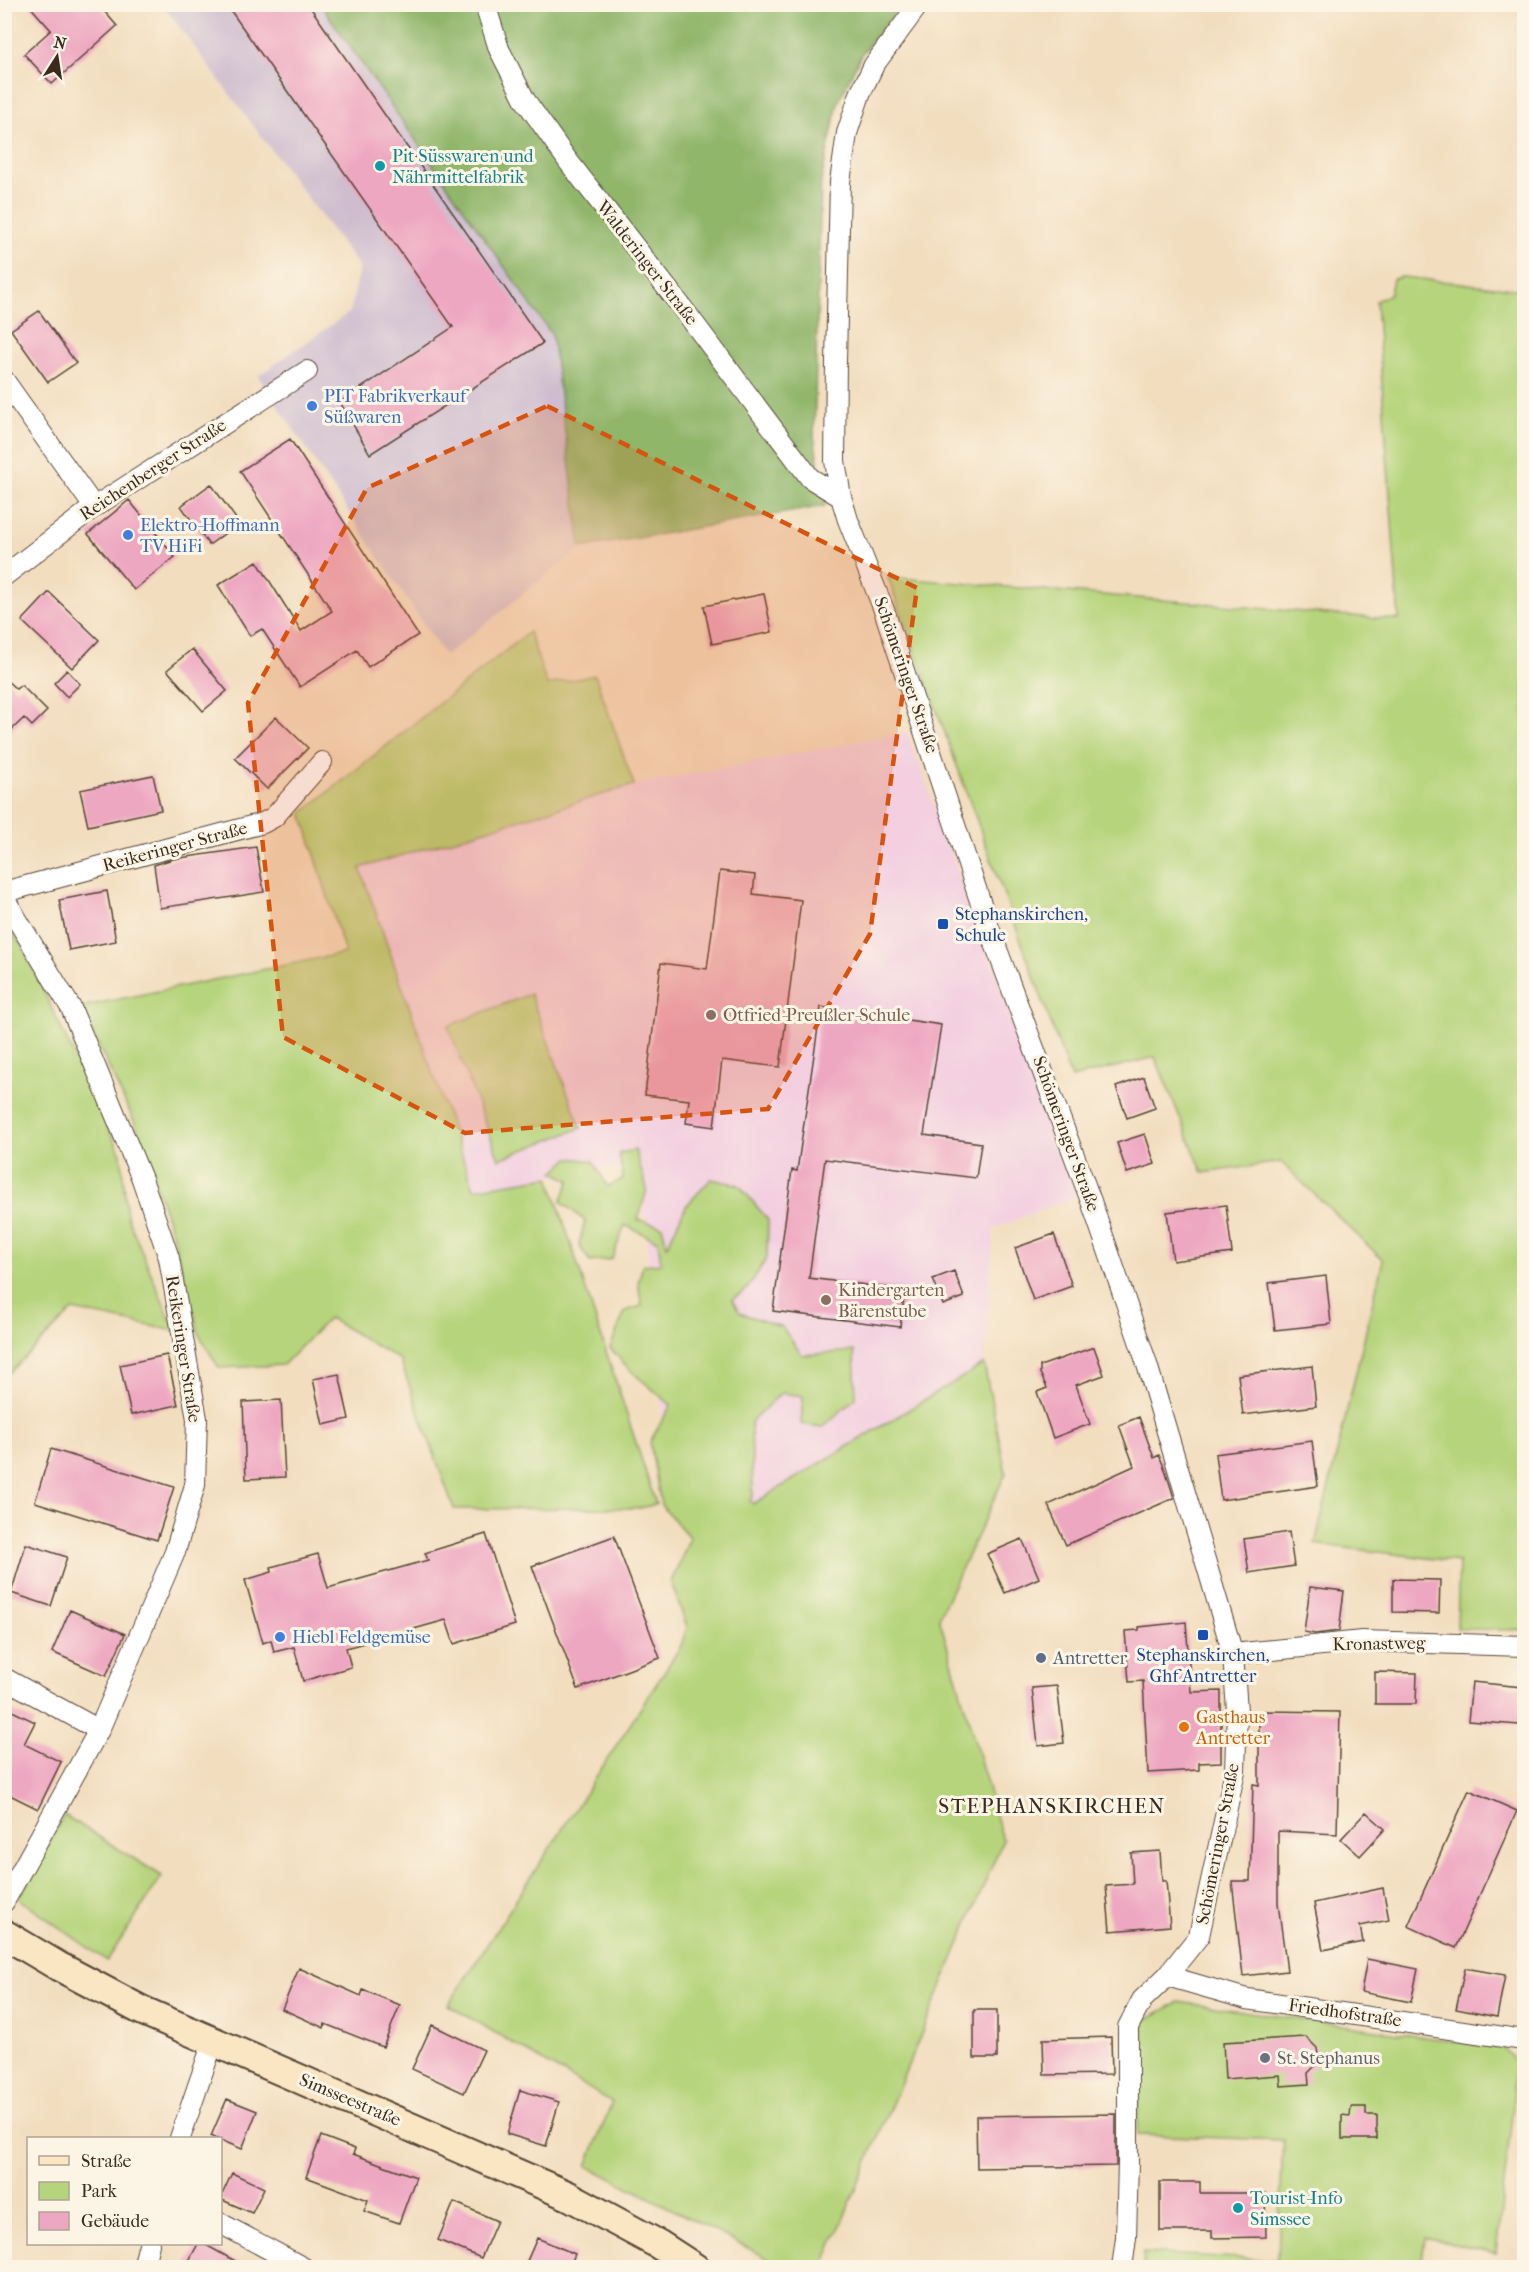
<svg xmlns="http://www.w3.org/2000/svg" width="1529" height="2272" viewBox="0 0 1529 2272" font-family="'IM FELL French Canon',serif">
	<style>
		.built { fill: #f3cfe0 }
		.industrial { fill: #cfbdcf }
		.green { fill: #b6d47b; stroke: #787f4c; stroke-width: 1.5 }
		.forest { fill: #90b66b; stroke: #667044; stroke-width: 1.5 }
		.building { fill: #eea7c1 }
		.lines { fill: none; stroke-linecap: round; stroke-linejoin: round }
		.street-casing { stroke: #564536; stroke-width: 22 }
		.secondary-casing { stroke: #564536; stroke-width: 32 }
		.street { stroke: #fff; stroke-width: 20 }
		.secondary { stroke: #fbe6c4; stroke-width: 28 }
		.marked { fill: #d7540e; fill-opacity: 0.2; stroke: #d7540e; stroke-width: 4.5; stroke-dasharray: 12 8; stroke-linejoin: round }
		.culture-dot { fill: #0f9aa8; stroke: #fcf5e5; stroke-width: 2 }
		.shop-dot { fill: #3f7fe0; stroke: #fcf5e5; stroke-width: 2 }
		.transit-dot { fill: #1a4fb4; stroke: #fcf5e5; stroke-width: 2 }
		.education-dot { fill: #8d6e63; stroke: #fcf5e5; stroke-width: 2 }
		.service-dot { fill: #5c6f8a; stroke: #fcf5e5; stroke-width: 2 }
		.food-dot { fill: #e8710a; stroke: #fcf5e5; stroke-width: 2 }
		.worship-dot { fill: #6b7280; stroke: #fcf5e5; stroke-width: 2 }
		.labels { text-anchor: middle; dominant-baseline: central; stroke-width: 6; stroke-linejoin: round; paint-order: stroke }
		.culture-label { font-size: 18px; fill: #0d838f; stroke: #fcf5e5; text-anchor: start }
		.street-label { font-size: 18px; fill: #3b2a1e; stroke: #fcf5e5 }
		.shop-label { font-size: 18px; fill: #366cbe; stroke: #fcf5e5; text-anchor: start }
		.transit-label { font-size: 18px; fill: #164399; stroke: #fcf5e5; text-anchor: start }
		.education-label { font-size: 18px; fill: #785e54; stroke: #fcf5e5; text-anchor: start }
		.service-label { font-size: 18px; fill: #4e5e75; stroke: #fcf5e5; text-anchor: start }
		.food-label { font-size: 18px; fill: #c56008; stroke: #fcf5e5; text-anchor: start }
		.worship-label { font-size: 18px; fill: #5b616d; stroke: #fcf5e5; text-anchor: start }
		.quarter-label { font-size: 21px; letter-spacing: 1.5px; fill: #3b2a1e; stroke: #fcf5e5 }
	</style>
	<rect width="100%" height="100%" fill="#fcf5e5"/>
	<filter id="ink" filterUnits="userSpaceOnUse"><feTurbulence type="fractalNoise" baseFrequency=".0167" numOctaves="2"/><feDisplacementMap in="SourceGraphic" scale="12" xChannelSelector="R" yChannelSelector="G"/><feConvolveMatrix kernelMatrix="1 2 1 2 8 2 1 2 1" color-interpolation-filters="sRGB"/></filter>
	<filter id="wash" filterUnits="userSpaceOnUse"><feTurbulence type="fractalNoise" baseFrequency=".008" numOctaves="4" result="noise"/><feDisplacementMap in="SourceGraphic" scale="24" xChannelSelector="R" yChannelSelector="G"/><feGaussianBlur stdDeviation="1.35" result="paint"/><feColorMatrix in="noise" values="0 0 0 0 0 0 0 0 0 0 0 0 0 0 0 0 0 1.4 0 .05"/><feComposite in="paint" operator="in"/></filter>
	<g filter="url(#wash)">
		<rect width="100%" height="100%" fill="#f2ddbe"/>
		<path class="built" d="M907 732 1077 1196 994 1228 984 1364 754 1505 663 1420 640 1163 474 1189 360 867 634 785Z"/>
		<path class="industrial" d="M163 5H321L552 335 581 548 445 656 258 376 350 312 360 268Z"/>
		<path class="green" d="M1402 277 1524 290V1630L1457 1629 1459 1562 1315 1544 1383 1260 1281 1162 1203 1173 1155 1057 1071 1078 888 577 1399 620 1376 301 1390 294 1393 279Z
			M529 632 547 685 595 675 634 785 360 868 474 1189 549 1177 656 1504 641 1508 454 1509 400 1360 329 1318 283 1365 219 1368 200 1336 173 1236 135 1123 80 1007 345 953 302 813Z
			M4 922 22 946 121 1154 127 1216 175 1331 73 1310 5 1377Z
			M530 994 581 1128 499 1159 448 1026Z
			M635 1150 647 1189 638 1220 662 1226 667 1246 686 1206 711 1179 739 1185 768 1220 767 1258 747 1289 732 1300 740 1313 782 1327 802 1355 854 1351 856 1398 822 1427 801 1424 803 1396 781 1393 751 1422 753 1495 750 1501 753 1504 984 1364 1006 1473 939 1617 1003 1840 823 2267H785L587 2166 612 2102 448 2005 681 1646 687 1627 671 1582 690 1538 661 1505 650 1442 671 1405 631 1371 610 1348 625 1311 642 1306 638 1283 643 1265 661 1263 658 1241 625 1225 612 1259 590 1262 579 1245 585 1221 561 1201 570 1180 554 1172 569 1158 593 1161 608 1187 623 1179 619 1153Z
			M64 1815 162 1876 107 1961 19 1899Z
			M1178 2002 1503 2048 1515 2061 1513 2106 1496 2253 1425 2238 1421 2267H1144L1143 2253 1278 2260 1283 2140 1137 2135 1141 2050 1145 2020Z"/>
		<path class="forest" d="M321 5H902L862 53 838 103 821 181 814 436 825 506 581 548 552 335Z"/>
		<g id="blocks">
			<path class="building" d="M28 4H98L117 26 52 84 24 54 51 30Z
				M226 4H308L543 343 370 454 340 402 453 327Z
				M39 311 76 363 48 382 11 330Z
				M290 439 418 635 368 667 357 650 300 687 262 629 250 636 218 585 257 561 301 631 332 611 240 471Z
				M211 484 239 523 209 545 181 506Z
				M129 500 175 557 134 590 88 534Z
				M49 592 99 640 72 668 22 621Z
				M764 594 772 632 712 644 704 606Z
				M192 649 227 691 203 711 167 670Z
				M67 670 80 684 67 697 54 683Z
				M4 678 16 689 21 685 47 711 32 726 24 718 4 737Z
				M276 717 308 748 267 789 235 758Z
				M153 775 161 810 88 826 80 790Z
				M256 847 264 892 160 908 154 865 173 859Z
				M720 871 755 875 753 894 801 900 780 1067 722 1060 714 1127 686 1123 689 1100 645 1095 661 963 707 969Z
				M107 891 116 941 69 950 59 900Z
				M821 1007 941 1025 924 1135 981 1143 976 1178 825 1159 809 1278 905 1290 900 1327 773 1311 792 1170 797 1171Z
				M1144 1077 1155 1108 1127 1118 1116 1087Z
				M1145 1134 1155 1164 1127 1173 1117 1143Z
				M1226 1205 1232 1253 1173 1261 1167 1212Z
				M1054 1234 1072 1286 1033 1300 1015 1248Z
				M954 1271 964 1297 943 1305 933 1279Z
				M1326 1276 1331 1324 1275 1330 1269 1283Z
				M1094 1347 1104 1375 1076 1385 1090 1424 1053 1438 1037 1392 1047 1388 1040 1373V1366Z
				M167 1355 178 1405 131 1415 120 1365Z
				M1312 1366 1316 1406 1243 1415 1238 1375Z
				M339 1374 349 1419 323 1425 313 1379Z
				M281 1400 285 1477 246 1479 243 1402Z
				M1139 1417 1154 1458 1159 1455 1166 1472 1174 1498 1066 1545 1048 1505 1134 1466 1119 1425Z
				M1312 1441 1318 1486 1221 1500 1215 1454Z
				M51 1449 174 1487 157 1540 35 1502Z
				M1289 1532 1294 1566 1249 1573 1244 1539Z
				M486 1534 515 1625 454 1644 446 1620 346 1648 351 1667 303 1681 294 1647 274 1652 271 1640 263 1643 245 1580 272 1572 271 1567 318 1554 328 1588 428 1560 425 1553Z
				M614 1536 660 1658 578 1689 532 1566Z
				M1022 1539 1039 1578 1005 1593 987 1554Z
				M26 1544 67 1557 51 1606 11 1593Z
				M1393 1579 1440 1580 1439 1613 1393 1612Z
				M1310 1587 1344 1591 1339 1631 1315 1634 1304 1632Z
				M70 1610 125 1634 106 1676 52 1652Z
				M1186 1622 1191 1692 1221 1691V1762L1199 1763V1770L1148 1773 1143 1681 1129 1682 1125 1631 1139 1630V1627Z
				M1375 1672 1417 1673 1416 1704H1375Z
				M1472 1682 1522 1687 1519 1725 1468 1721Z
				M1057 1686 1064 1743 1038 1746 1032 1688Z
				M4 1707 35 1722 24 1744 61 1762 38 1809 4 1792Z
				M1259 1711 1340 1712 1337 1834 1278 1831V1903L1287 1971 1243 1976 1232 1881H1250L1253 1784 1259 1785Z
				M1469 1790 1517 1811 1456 1948 1408 1926Z
				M1366 1812 1385 1829 1360 1856 1341 1839Z
				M1160 1851 1162 1881H1166L1170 1926 1110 1931 1106 1886 1133 1884 1131 1853Z
				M1383 1888 1389 1920 1360 1926 1363 1942 1323 1950 1314 1903Z
				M1367 1959 1418 1969 1411 2002 1361 1992Z
				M299 1968 361 1996 363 1990 400 2005 383 2047 325 2024 324 2028 282 2009Z
				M1465 1968 1505 1975 1497 2017 1456 2009Z
				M974 2010H997V2058H974Z
				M432 2025 484 2050 464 2093 412 2069Z
				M1111 2037 1112 2074 1044 2075 1043 2039Z
				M1306 2037 1317 2048 1319 2062 1308 2073 1309 2084 1281 2086 1280 2075 1225 2079 1223 2042Z
				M520 2090 559 2102 546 2146 507 2134Z
				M227 2099 257 2111 242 2149 211 2136Z
				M1351 2107H1366V2115H1377V2139H1342V2115L1350 2116Z
				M1116 2114V2166L977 2168 976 2116Z
				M321 2136 355 2149 353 2154 416 2177 399 2223 364 2211 368 2200 306 2177Z
				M232 2173 264 2188 252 2213 220 2199Z
				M1160 2182H1200V2193H1265L1266 2237 1212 2238V2231H1160Z
				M454 2202 497 2221 481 2258 438 2240Z
				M537 2238 575 2254 569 2268H524Z
				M198 2244H204L248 2268H185Z"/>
		</g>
	</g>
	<g filter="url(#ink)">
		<use href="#blocks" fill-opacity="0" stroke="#564536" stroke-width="1.5"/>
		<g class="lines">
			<defs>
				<path id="street" d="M485 4 499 49 525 100 568 161 681 306 810 478 841 497
					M919 4 874 65 860 94 847 133 840 182 836 361 835 461 841 497 848 520 884 610 988 925 1091 1201 1146 1361 1233 1654 1237 1711 1235 1771 1199 1936 1167 1976 1142 2000 1128 2027V2162L1126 2238 1122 2268
					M4 380 94 507
					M4 576 94 507 307 371
					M4 892 263 823 274 817 322 762
					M4 898 71 1008 142 1179 169 1258 197 1419 195 1485 175 1552 99 1730 4 1902
					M1233 1654 1362 1641 1524 1646
					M4 1678 99 1730
					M1167 1976 1247 1999 1524 2040
					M180 2138 213 2042
					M220 2223 304 2268
					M143 2268 149 2244"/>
				<path id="secondary" d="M4 1934 58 1966 141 2010 569 2196 658 2244 695 2268"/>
			</defs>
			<use href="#street" class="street-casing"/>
			<use href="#secondary" class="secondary-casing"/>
			<use href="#street" class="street"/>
			<use href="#secondary" class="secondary"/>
		</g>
	</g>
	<path class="marked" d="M547 406 917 588 870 934 768 1109 465 1133 283 1037 248 703 367 488Z"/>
	<g class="culture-dot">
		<circle cx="380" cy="166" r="6"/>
		<circle cx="1238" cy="2208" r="6"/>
	</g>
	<g class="shop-dot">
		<circle cx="312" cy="406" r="6"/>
		<circle cx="128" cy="535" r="6"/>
		<circle cx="280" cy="1637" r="6"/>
	</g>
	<g class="transit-dot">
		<rect x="937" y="918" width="12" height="12" rx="3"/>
		<rect x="1197" y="1629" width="12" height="12" rx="3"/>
	</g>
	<g class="education-dot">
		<circle cx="711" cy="1015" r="6"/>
		<circle cx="826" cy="1300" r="6"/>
	</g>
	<circle class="service-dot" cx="1041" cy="1658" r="6"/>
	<circle class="food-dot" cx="1184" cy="1727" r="6"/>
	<circle class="worship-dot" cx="1265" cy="2058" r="6"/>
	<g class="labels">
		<g class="culture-label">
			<text x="392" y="156">Pit Süsswaren und<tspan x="392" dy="21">Nährmittelfabrik</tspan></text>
			<text x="1250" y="2198">Tourist-Info<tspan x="1250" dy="21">Simssee</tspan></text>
		</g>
		<g class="street-label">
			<text transform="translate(647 263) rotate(52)">Walderinger Straße</text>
			<text transform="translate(153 470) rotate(-33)">Reichenberger Straße</text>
			<text transform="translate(906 675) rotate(71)">Schömeringer Straße</text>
			<text transform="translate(175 847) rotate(-15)">Reikeringer Straße</text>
			<text transform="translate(1066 1134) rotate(70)">Schömeringer Straße</text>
			<text transform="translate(183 1349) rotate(81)">Reikeringer Straße</text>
			<text transform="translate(1379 1644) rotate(-1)">Kronastweg</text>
			<text transform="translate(1218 1844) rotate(-79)">Schömeringer Straße</text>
			<text transform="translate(1345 2013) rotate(8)">Friedhofstraße</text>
			<text transform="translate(350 2100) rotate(23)">Simsseestraße</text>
		</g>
		<g class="shop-label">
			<text x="324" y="396">PIT Fabrikverkauf<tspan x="324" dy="21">Süßwaren</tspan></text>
			<text x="140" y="525">Elektro-Hoffmann<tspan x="140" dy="21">TV HiFi</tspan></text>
			<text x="292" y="1637">Hiebl Feldgemüse</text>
		</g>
		<g class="transit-label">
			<text x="955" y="914">Stephanskirchen,<tspan x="955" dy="21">Schule</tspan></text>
			<text x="1203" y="1655" text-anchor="middle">Stephanskirchen,<tspan x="1203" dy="21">Ghf Antretter</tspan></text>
		</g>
		<g class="education-label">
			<text x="723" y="1015">Otfried-Preußler-Schule</text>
			<text x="838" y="1290">Kindergarten<tspan x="838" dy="21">Bärenstube</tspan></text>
		</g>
		<g class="service-label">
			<text x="1053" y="1658">Antretter</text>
		</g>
		<g class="food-label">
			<text x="1196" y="1717">Gasthaus<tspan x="1196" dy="21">Antretter</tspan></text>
		</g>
		<g class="worship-label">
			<text x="1277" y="2058">St. Stephanus</text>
		</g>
		<g class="quarter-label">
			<text x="1052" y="1806">STEPHANSKIRCHEN</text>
		</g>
	</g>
	<rect width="1529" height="2272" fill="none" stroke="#fcf5e5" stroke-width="24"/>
	<rect x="27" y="2137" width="195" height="108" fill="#fcf5e5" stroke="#afa495" stroke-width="1.5"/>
	<rect x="39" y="2156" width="30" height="9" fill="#fbe6c4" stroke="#afa495" stroke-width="1.5"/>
	<text x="81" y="2167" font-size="18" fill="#3b2a1e">Straße</text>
	<rect x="39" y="2182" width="30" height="18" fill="#b6d47b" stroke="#afa495" stroke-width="1.5"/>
	<text x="81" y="2197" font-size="18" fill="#3b2a1e">Park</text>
	<rect x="39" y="2212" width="30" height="18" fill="#eea7c1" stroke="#afa495" stroke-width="1.5"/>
	<text x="81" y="2227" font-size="18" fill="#3b2a1e">Gebäude</text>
	<g transform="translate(57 57) rotate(12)" stroke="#fcf5e5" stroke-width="4.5" paint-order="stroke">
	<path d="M0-4.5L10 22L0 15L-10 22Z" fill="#3b2a1e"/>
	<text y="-9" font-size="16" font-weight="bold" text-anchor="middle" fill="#3b2a1e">N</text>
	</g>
</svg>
